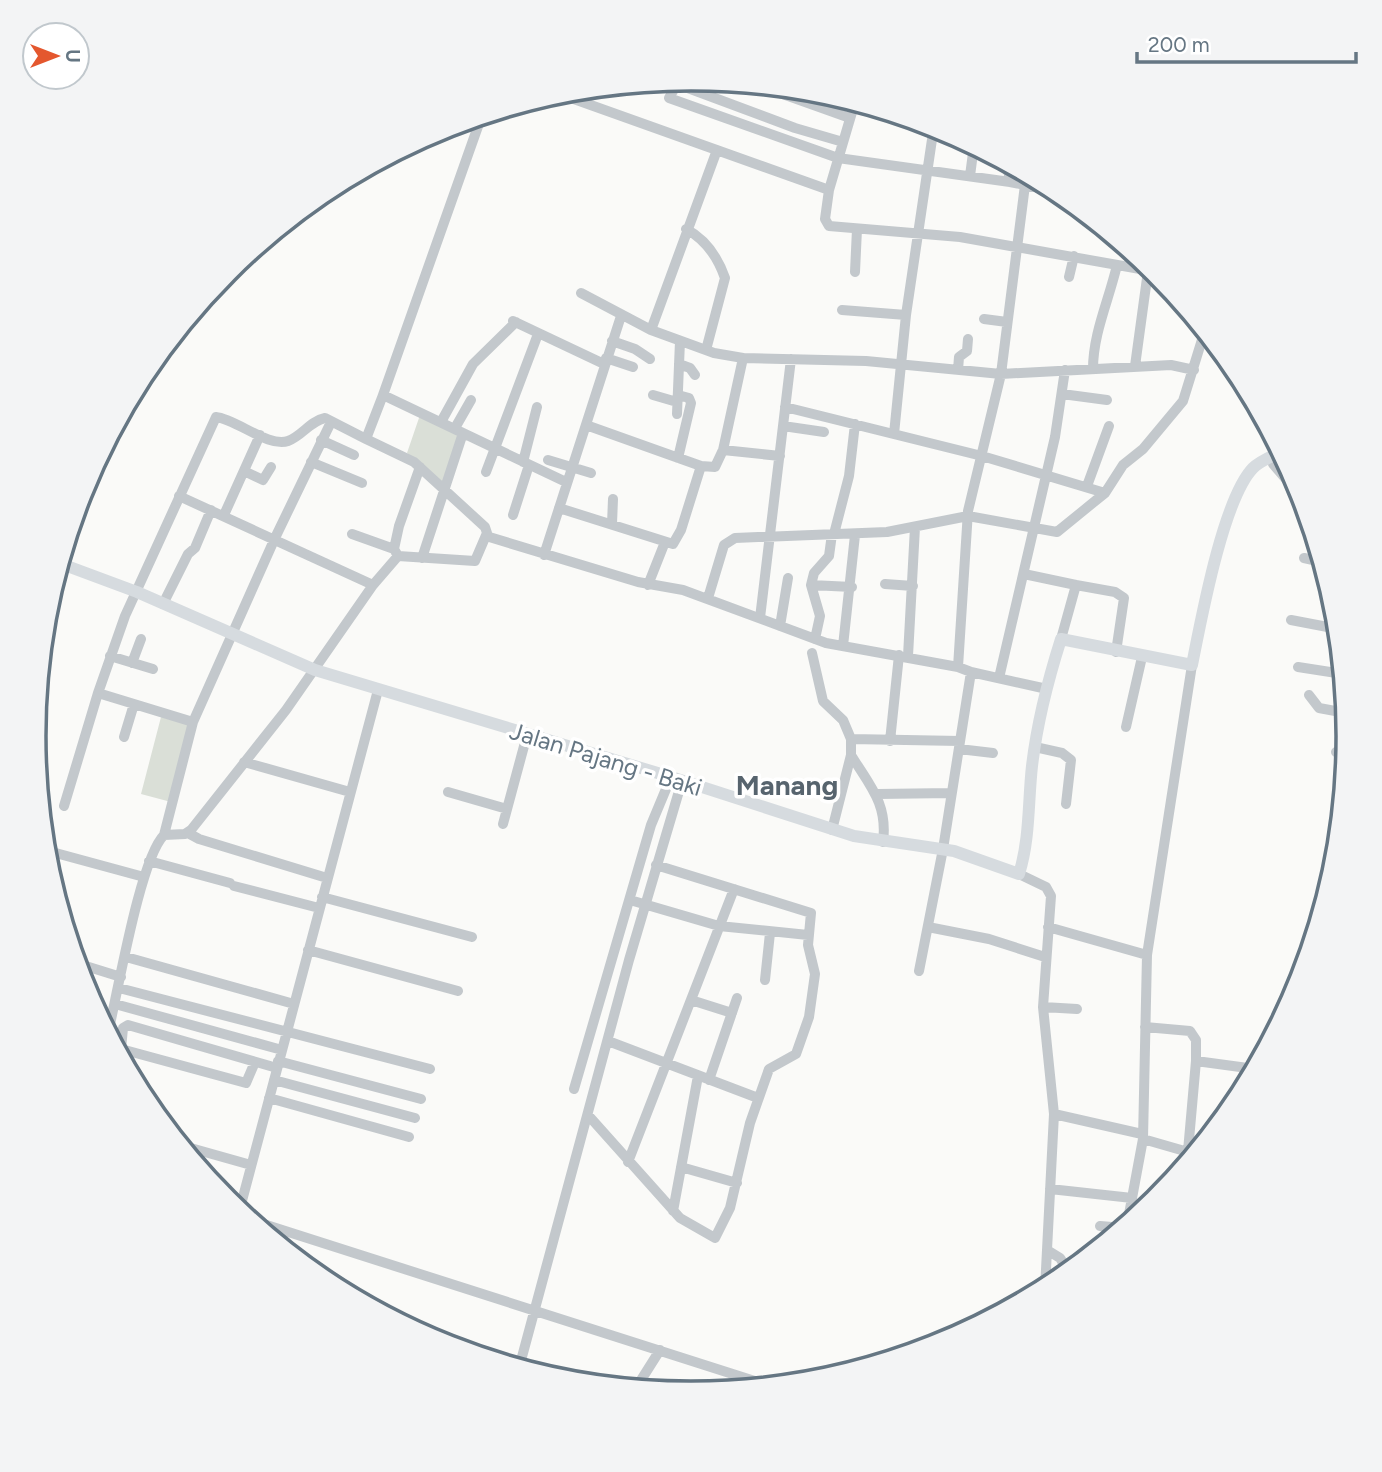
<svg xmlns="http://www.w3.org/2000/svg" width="1382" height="1472" viewBox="0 0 1382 1472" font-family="Figtree,sans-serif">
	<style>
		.green { fill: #dadfd7 }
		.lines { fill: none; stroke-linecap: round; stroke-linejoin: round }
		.minor { stroke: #c3c8cc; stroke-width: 10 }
		.major { stroke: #d6dbdf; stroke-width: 12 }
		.labels { text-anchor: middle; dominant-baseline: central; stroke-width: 7; stroke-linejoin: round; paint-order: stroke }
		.street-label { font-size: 24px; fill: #657683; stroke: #fff }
		.quarter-label { font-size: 28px; font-weight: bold; fill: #57646e; stroke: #fff }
		.rim { fill: none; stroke: #657683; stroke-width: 3.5 }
	</style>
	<rect width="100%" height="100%" fill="#fafaf8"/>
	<path class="green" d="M420 415 460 434 443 485 407 453Z
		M161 717 190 725 171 802 141 794Z"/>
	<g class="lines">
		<path class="minor" d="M757 85 850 118
			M557 93 829 190
			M855 102 829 190 825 219 829 226 960 237 1157 272
			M843 142 795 128 677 84 669 98 838 158 1010 182 1059 192
			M1007 163 1010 182
			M970 176 974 145
			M686 229C705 239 718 258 725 278L706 350
			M855 272 857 229
			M1069 277 1074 256
			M581 293 651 330 714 353 743 358 866 361 1001 374 1171 365 1194 370
			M842 310 906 315
			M984 319 1007 322
			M513 321 604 364
			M651 330 717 150
			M612 341 635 349 650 359
			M606 358 633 367
			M679 364 690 368 695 375
			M1135 366 1148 271
			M1093 369C1093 333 1109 300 1117 265
			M958 370 959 357 967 351 968 339
			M1062 394 1107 400
			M383 395 482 115
			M653 395 677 402
			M785 407 982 456 1105 493
			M677 414 680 341
			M441 422 473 364 516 322
			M586 425 701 466 715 467 723 450 743 358
			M783 426 824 432
			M455 428 471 400
			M894 434 906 315 934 126
			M321 440 354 455
			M723 450 780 456
			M678 458 691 403 689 398 678 395
			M548 460 591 473
			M311 462 362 483
			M523 462 537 407
			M1273 464 1285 478 1297 482
			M244 471 263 480 271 467
			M486 472 538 334
			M1087 486 1109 426
			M179 496 373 585
			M559 508 673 544 681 530 701 466
			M224 515 260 435
			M513 515 529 465
			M612 524 613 499
			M352 534 394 549
			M834 534 849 476 855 424
			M486 536 638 582 683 590 826 643 958 667
			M544 555 621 316
			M398 556 394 549 399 526 420 467
			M422 558 463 433
			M1304 558 1322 562
			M1024 574 1076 585
			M885 584 913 586
			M648 585 665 542
			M811 585 814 573 829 556 832 534
			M708 598 724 545 735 538 887 532 968 516 1057 532 1105 493 1123 465 1143 449 1183 401 1205 330
			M163 604 188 554 195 548 211 510
			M760 618 791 359
			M1291 620 1338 629
			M780 626 788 578
			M815 639 820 616 811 585 852 587
			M1061 639 1076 585 1115 592 1124 598 1116 652
			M843 646 855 535
			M812 653 823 701 843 720 851 739V755L832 830
			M110 656 153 669
			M908 656 915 527
			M132 663 141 639
			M1298 667 1343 674
			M971 672 1047 689
			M999 678 1055 437 1065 370
			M98 693 193 722
			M1309 695 1319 708 1346 713
			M1126 727 1142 657
			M124 737 134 704
			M851 739 960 741
			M890 741 899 655
			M1035 747 1062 753 1071 760 1066 804
			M959 749 993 753
			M1336 752 1347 753
			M851 755C870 786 888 804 883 842
			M244 762 350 792
			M448 792 507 809
			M878 794 951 793
			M64 806 98 693 125 616 216 417C236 419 269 448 288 441 302 436 310 421 325 418L366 439 383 395 566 482
			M503 824 527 735
			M188 833 199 839 327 878
			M164 835 185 834 191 830 286 710 373 585 398 556 475 561 487 533 485 527 414 462 366 439
			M52 852 144 877
			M149 861 230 883
			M1019 874 1046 887 1051 896 1043 1007 1054 1114 1045 1289
			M234 886 319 908
			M322 897 472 937
			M630 900 719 926 808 935
			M928 927 989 939 1045 957
			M1048 927 1147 955
			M308 950 458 991
			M126 957 294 1004
			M76 963 121 977
			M919 971 943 849 971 672 958 667 968 511 1001 374 1025 185
			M765 980 770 933
			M119 988 430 1069
			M691 1000 732 1013
			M115 1004 282 1050
			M1043 1007 1077 1009
			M1145 1027 1190 1031 1196 1040V1061L1255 1069
			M108 1033C118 992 140 859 164 835L193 722 275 538 331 422
			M608 1041 758 1098
			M278 1061 421 1099
			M255 1062 246 1083 121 1049 123 1028 128 1025 277 1068
			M274 1080 415 1118
			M709 1080 737 998
			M574 1089 651 825 671 777
			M269 1098 409 1137
			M1054 1114 1142 1134
			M588 1115 680 1218 715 1238 730 1208 750 1123 769 1069 796 1054 809 1017 815 974 808 945 811 913 656 865
			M1143 1139 1195 1154
			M180 1145 251 1165
			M1188 1151 1196 1061
			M628 1162 734 889
			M681 1167 737 1183
			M1050 1189 1132 1198
			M673 1211 698 1076
			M239 1212 378 690
			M248 1219 770 1386
			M1127 1225 1143 1139 1147 955 1192 665
			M1100 1226 1124 1228
			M1047 1250 1060 1258 1067 1269
			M519 1368 629 960 682 781
			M642 1381 667 1391
			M636 1388 660 1350"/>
		<path class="major" d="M59 563 137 592 315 670 671 777 854 836 954 851 1019 874C1030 839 1028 802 1032 766 1037 723 1048 680 1061 639L1192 665C1201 620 1223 499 1253 468 1260 461 1272 456 1281 452"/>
	</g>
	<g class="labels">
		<g class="street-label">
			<text transform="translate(606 759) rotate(17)">Jalan Pajang - Baki</text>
		</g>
		<g class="quarter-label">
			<text x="787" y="785">Manang</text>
		</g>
	</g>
	<path d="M0 0H1382V1472H0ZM46 736a645 645 0 1 1 1290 0a645 645 0 1 1-1290 0Z" fill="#f3f4f5" fill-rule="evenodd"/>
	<path class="rim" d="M46 736a645 645 0 1 1 1290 0a645 645 0 1 1-1290 0Z"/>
	<g transform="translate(56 56) rotate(90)"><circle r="33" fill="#ffffff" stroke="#c1c8cd" stroke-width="2"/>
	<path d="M0-5L12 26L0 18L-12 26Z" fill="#e4572e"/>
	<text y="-10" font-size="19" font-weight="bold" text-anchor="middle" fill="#657683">U</text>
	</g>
	<path d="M1137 52v10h219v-10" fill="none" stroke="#657683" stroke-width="3.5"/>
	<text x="1148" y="52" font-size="21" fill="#657683" stroke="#ffffff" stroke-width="5" paint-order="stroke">200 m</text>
</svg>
